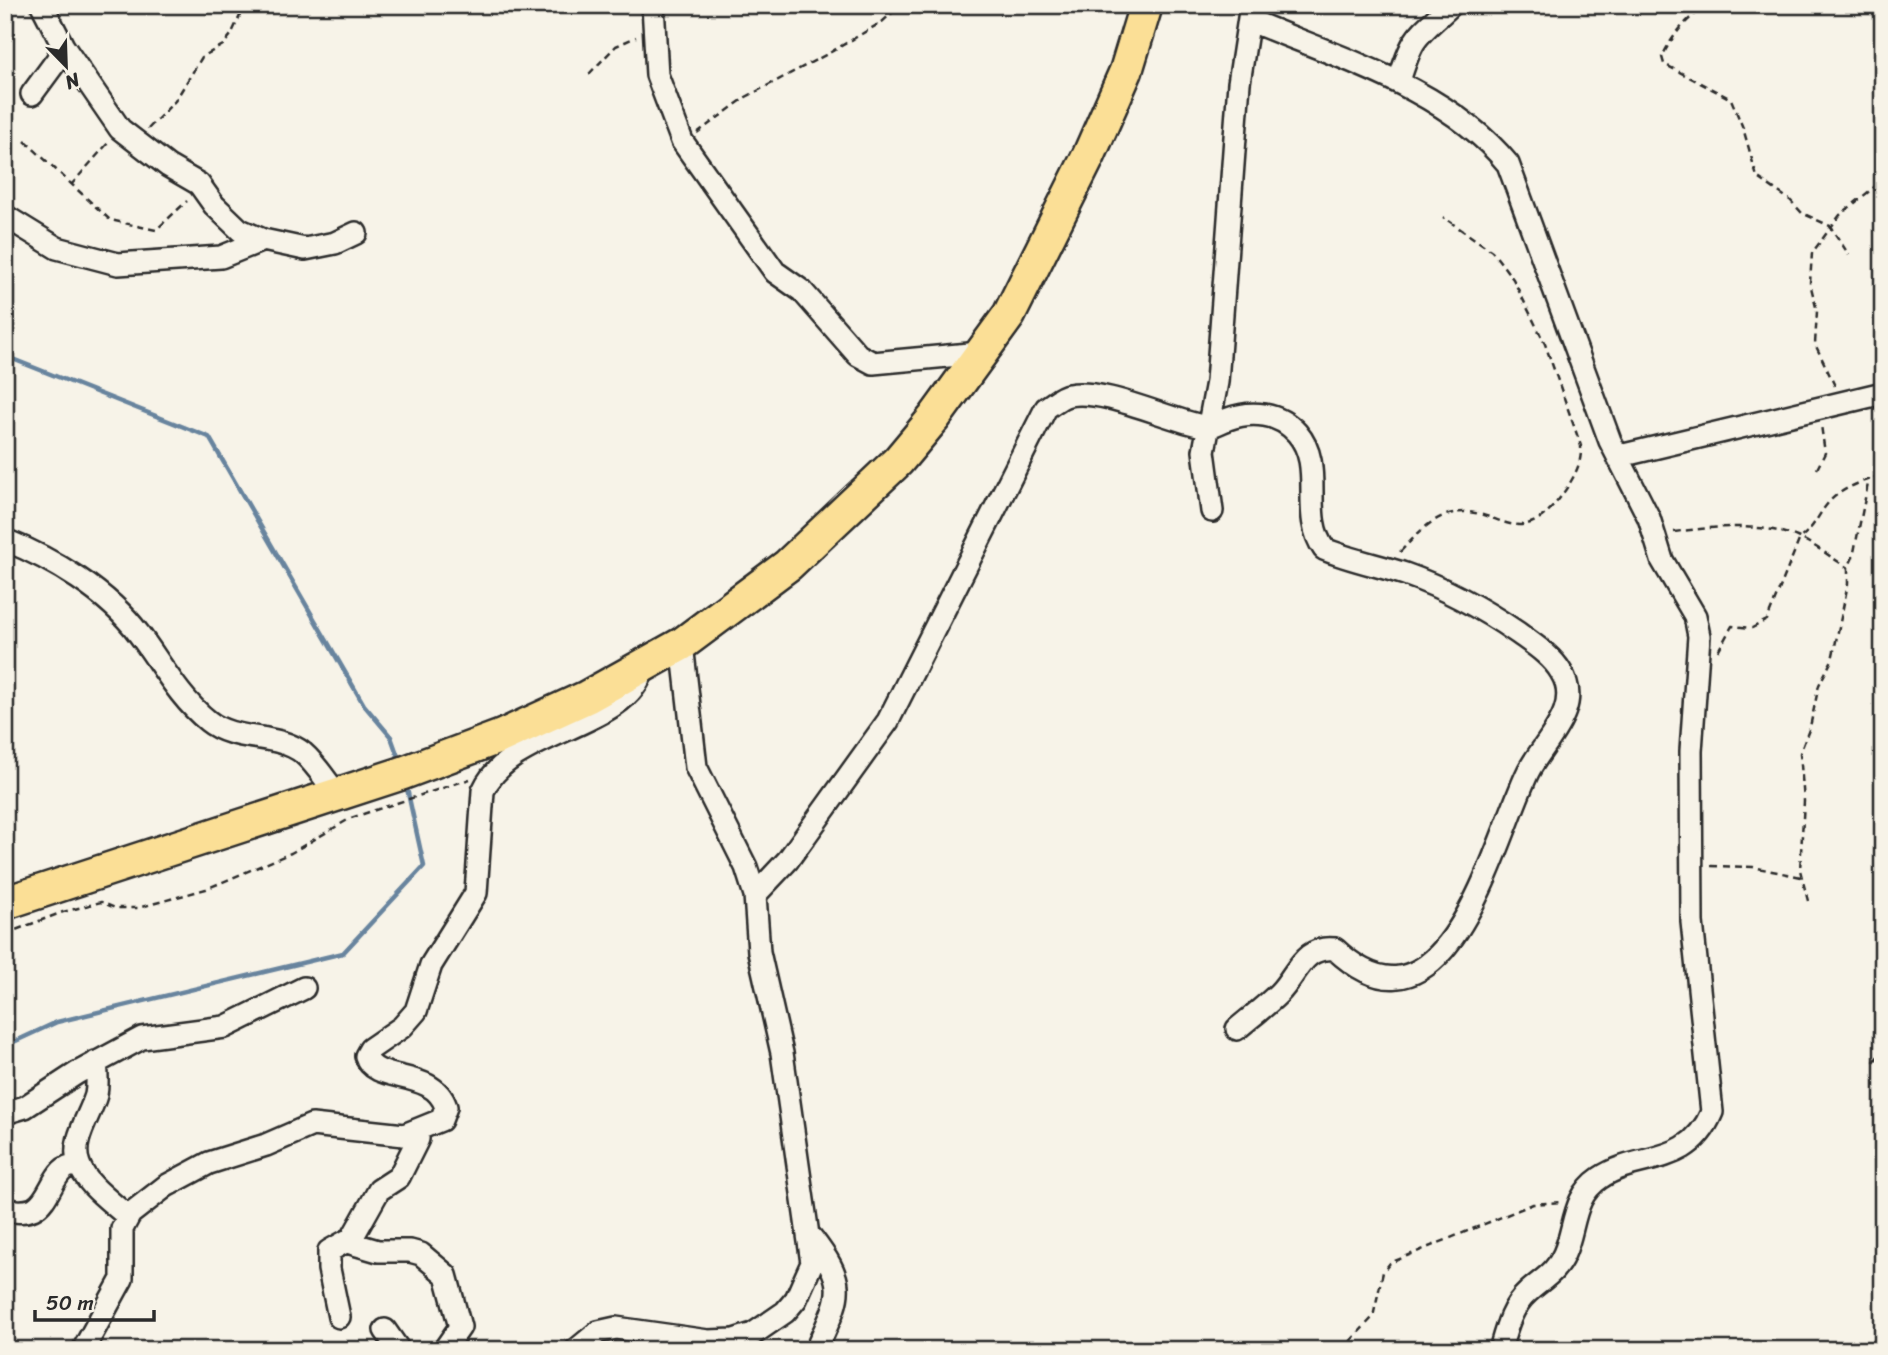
<svg xmlns="http://www.w3.org/2000/svg" width="1888" height="1355" viewBox="0 0 1888 1355" font-family="Sriracha,sans-serif">
	<style>
		.lines { fill: none; stroke-linecap: round; stroke-linejoin: round }
		.stream { stroke: #68849e; stroke-width: 4.5 }
		.minor-casing { stroke: #2b2b2b; stroke-width: 26 }
		.highway-casing { stroke: #2b2b2b; stroke-width: 37 }
		.path { stroke: #2b2b2b; stroke-width: 2.5; stroke-dasharray: 7 5; stroke-linecap: butt }
		.minor { stroke: #f7f3e8; stroke-width: 21 }
		.highway { stroke: #fbdf96; stroke-width: 32 }
	</style>
	<rect width="100%" height="100%" fill="#f7f3e8"/>
	<filter id="ink" filterUnits="userSpaceOnUse"><feTurbulence type="fractalNoise" baseFrequency=".0143" numOctaves="2"/><feDisplacementMap in="SourceGraphic" scale="14" xChannelSelector="R" yChannelSelector="G"/><feConvolveMatrix kernelMatrix="1 2 1 2 8 2 1 2 1" color-interpolation-filters="sRGB"/></filter>
	<g filter="url(#ink)">
		<g class="lines">
			<path class="stream" d="M5 356 209 437 364 705 391 737 400 762
				M5 1046 57 1022 343 953 424 866 406 784"/>
			<defs>
				<path id="minor" d="M653 5 657 75 682 141 775 272 802 291 858 355 873 363 980 353
					M1249 20C1336 57 1446 88 1508 164L1610 441 1649 518 1662 560 1695 616 1699 636 1691 751 1692 922 1712 1112C1688 1169 1640 1151 1600 1178 1572 1197 1576 1227 1564 1254 1556 1273 1542 1279 1528 1292 1511 1307 1506 1329 1500 1350
					M63 46 120 129 168 166 199 184 214 205 240 230 263 240 305 249 335 243 356 233
					M1399 81C1414 33 1416 38 1451 5
					M32 94 57 60 63 46 42 5
					M5 216 57 248 118 264 221 257 263 240
					M1620 456 1883 393
					M1212 511 1204 451 1217 382 1239 83 1251 5
					M5 540C53 559 108 592 139 634 161 663 179 698 208 721 235 743 277 732 303 753 316 764 326 781 337 794
					M755 895 788 860 888 721 1046 408C1053 404 1061 396 1069 395 1104 388 1166 419 1203 426 1211 428 1220 422 1228 419 1252 410 1279 413 1297 433 1326 466 1299 514 1324 549 1350 560 1378 565 1405 574 1445 588 1483 609 1518 633 1533 644 1552 656 1561 672 1584 708 1543 742 1528 772 1495 840 1446 1054 1335 949 1303 945 1297 975 1279 993 1266 1006 1251 1017 1237 1029
					M96 1062C97 1072 98 1085 96 1095 90 1116 70 1142 79 1164 86 1185 112 1202 128 1217
					M5 1113 25 1107 77 1073 142 1038 225 1027 304 988
					M5 1210C15 1211 24 1213 33 1209 53 1200 53 1161 79 1166
					M811 1237C850 1287 840 1295 816 1350
					M347 1242 378 1251H410L421 1254 446 1275 460 1327 444 1350
					M339 1317 329 1269V1251L352 1238 379 1190 399 1177 418 1139V1131
					M385 1330 399 1350
					M83 1350 122 1279V1229L130 1214 166 1186 209 1163 266 1145 312 1125 404 1135 441 1120 446 1107C433 1067 374 1085 366 1056L370 1049 402 1027 416 1011 431 965 476 893 483 791C510 729 627 730 644 667
					M576 1350 598 1332 616 1328 708 1341 734 1340 753 1334 785 1312 796 1299 812 1263 782 1053 759 952 755 895 746 867 696 767 682 644"/>
				<path id="highway" d="M5 903 403 773 502 736 587 697 682 644 788 565 898 461 934 418 1009 315 1089 155 1126 71 1146 5"/>
			</defs>
			<use href="#minor" class="minor-casing"/>
			<use href="#highway" class="highway-casing"/>
			<path class="path" d="M1710 5C1688 15 1672 36 1662 57L1664 64 1731 99 1743 128 1757 177 1790 200 1802 213 1830 226 1849 255
				M1392 12 1394 5
				M589 74 616 46 636 37
				M148 129 175 101 202 57 223 45 231 35 245 5
				M697 133 746 97 831 52 882 22 901 5
				M25 141 110 220 156 230 187 201
				M71 185 108 143
				M1835 386 1815 344 1817 311 1810 283 1812 253 1840 215 1883 180
				M1817 469 1825 453 1821 425
				M1674 532C1712 527 1760 522 1797 537 1814 544 1832 558 1848 568
				M1400 552C1414 538 1426 522 1446 515 1495 498 1516 559 1562 495 1573 479 1582 465 1581 446L1545 344 1513 279 1492 251 1443 217
				M1718 651 1732 626 1752 628 1767 620 1800 538C1814 528 1818 515 1828 503 1841 488 1865 480 1883 475
				M1711 866 1753 867 1801 877
				M1808 901 1800 870 1804 801 1800 753 1810 727 1819 685 1832 660 1848 584V568L1853 557 1869 479
				M5 934 63 912 101 902 115 908H138L206 889 291 853 351 818 470 779
				M1874 1062 1883 1049
				M1342 1350 1373 1317 1383 1272 1390 1263 1533 1204 1561 1202"/>
			<use href="#minor" class="minor"/>
			<use href="#highway" class="highway"/>
		</g>
	</g>
	<rect width="1888" height="1355" fill="none" stroke="#f7f3e8" stroke-width="28"/>
	<rect x="14" y="14" width="1860" height="1327" fill="none" stroke="#2b2b2b" stroke-width="2.5" filter="url(#ink)"/>
	<g transform="translate(66 66) rotate(157)" stroke="#f7f3e8" stroke-width="5" paint-order="stroke">
	<path d="M0-5L12 26L0 18L-12 26Z" fill="#2b2b2b"/>
	<text y="-10" font-size="19" font-weight="bold" text-anchor="middle" fill="#2b2b2b">N</text>
	</g>
	<path d="M35 1310v10h119v-10" fill="none" stroke="#2b2b2b" stroke-width="3.5"/>
	<text x="46" y="1310" font-size="21" fill="#2b2b2b" stroke="#f7f3e8" stroke-width="5" paint-order="stroke">50 m</text>
</svg>
